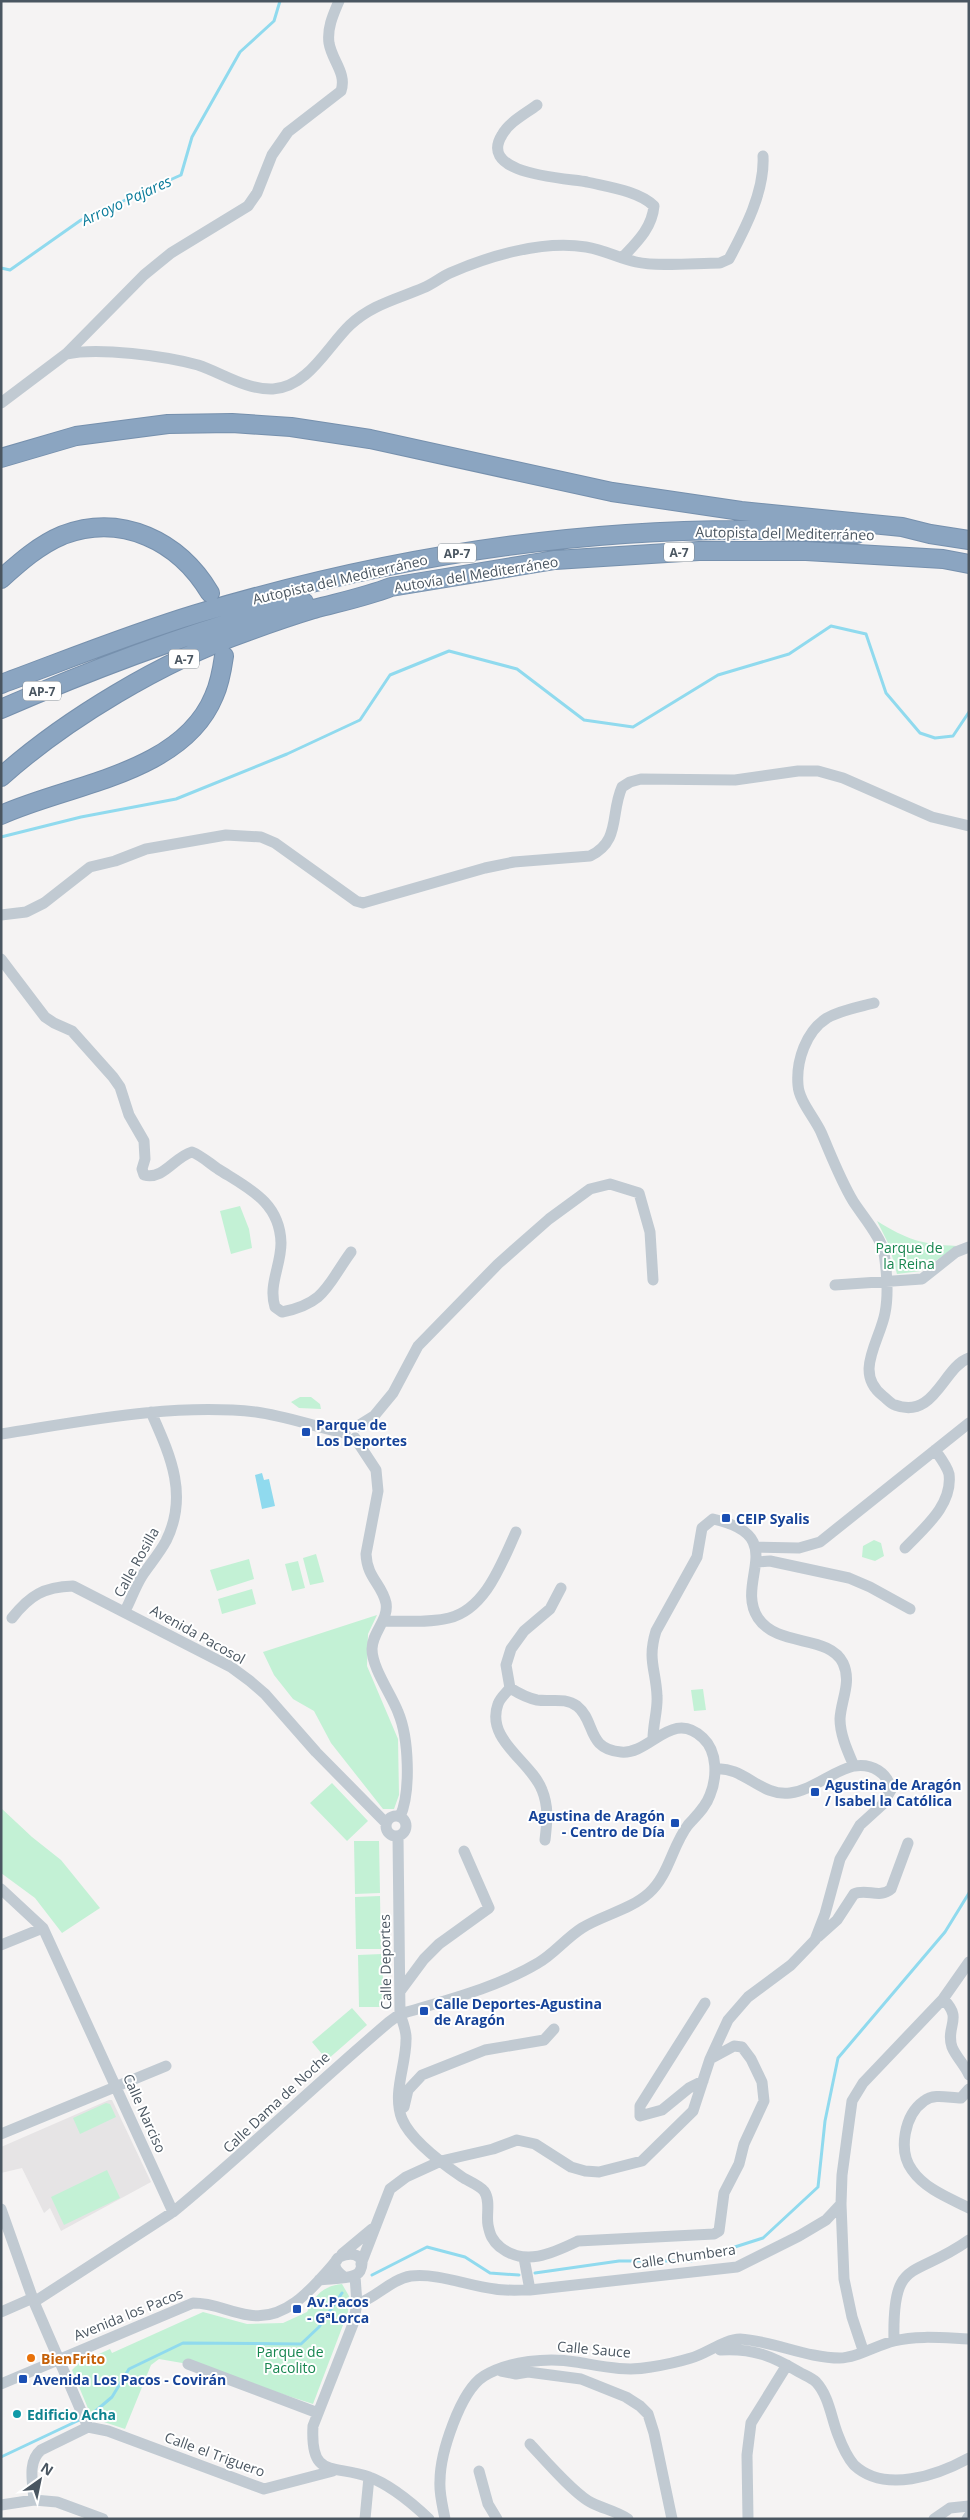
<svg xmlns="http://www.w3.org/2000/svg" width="970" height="2520" viewBox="0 0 970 2520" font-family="'Open Sans',sans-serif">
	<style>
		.education { fill: #e6e4e5 }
		.green { fill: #c3f1d5 }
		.water { fill: #90daee }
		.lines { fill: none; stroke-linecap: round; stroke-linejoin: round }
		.stream { stroke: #90daee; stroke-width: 3 }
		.highway-casing { stroke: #7690ad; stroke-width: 20 }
		.minor { stroke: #c1cad2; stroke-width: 11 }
		.highway { stroke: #8ba5c1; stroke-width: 18 }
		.transit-dot { fill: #1a4fb4; stroke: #fff; stroke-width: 2 }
		.food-dot { fill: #e8710a; stroke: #fff; stroke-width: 2 }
		.culture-dot { fill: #0f9aa8; stroke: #fff; stroke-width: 2 }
		.labels { text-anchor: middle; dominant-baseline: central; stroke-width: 4; stroke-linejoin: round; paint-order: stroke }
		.shield { fill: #fff; stroke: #808990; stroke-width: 1 }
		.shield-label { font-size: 12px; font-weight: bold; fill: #4a5661 }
		.street-label { font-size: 14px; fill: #4a5661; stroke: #fff }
		.park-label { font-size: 14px; fill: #17864f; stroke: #fff }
		.transit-label { font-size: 14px; font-weight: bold; fill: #164399; stroke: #fff; text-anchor: start }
		.food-label { font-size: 14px; font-weight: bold; fill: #c56008; stroke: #fff; text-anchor: start }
		.culture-label { font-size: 14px; font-weight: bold; fill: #0d838f; stroke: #fff; text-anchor: start }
		.water-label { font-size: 15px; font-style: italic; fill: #0c7c9b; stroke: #fff }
	</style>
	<rect width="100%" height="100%" fill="#f5f3f3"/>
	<path class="education" d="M109 2100H112L151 2182 61 2231 50 2208 44 2213 22 2168 1 2173V2147Z"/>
	<path class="green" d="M240 1206 249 1229 252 1248 231 1254 220 1211Z
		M877 1221C908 1240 921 1244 957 1246L921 1271 897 1274 889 1245Z
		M300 1397H311L320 1404 321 1409 299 1408 291 1402Z
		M874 1540 881 1543 884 1556 875 1561 862 1557 863 1546Z
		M316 1554 324 1582 310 1585 303 1558Z
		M249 1559 254 1579 217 1591 210 1570Z
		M298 1561 305 1588 292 1591 285 1564Z
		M252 1589 256 1604 222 1614 218 1599Z
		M377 1615 368 1634 367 1666 398 1739 399 1795 394 1809H383L331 1743 314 1711 293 1699 274 1675 263 1652Z
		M703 1689 706 1710 694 1711 691 1690Z
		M332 1783 368 1821 347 1841 310 1803Z
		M1 1808 32 1837 61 1860 100 1908 62 1933 35 1898 1 1873Z
		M354 1841H379L380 1893 355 1894Z
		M380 1896 381 1949H356L355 1897Z
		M382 1954 384 2007H359L358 1955Z
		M352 2008 367 2025 327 2060 312 2042Z
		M106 2103 110 2104 116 2117 80 2134 73 2118Z
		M107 2170 120 2198 64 2225 51 2197Z
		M342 2284 349 2296 348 2312 313 2404 188 2364 159 2359 151 2365 125 2429 92 2418 72 2370 79 2363 110 2349 112 2353 203 2312 247 2324 283 2323 307 2312C315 2295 323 2286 342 2284Z"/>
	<path class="water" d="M262 1473 264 1480 269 1479 275 1506 262 1509 255 1475Z"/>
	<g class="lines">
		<path class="stream" d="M1 268 10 270 81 220 181 175 192 137 240 52 274 21 280 1
			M1 837 81 817 176 799 287 754 360 720 390 675 449 651 517 669 584 720 633 727 718 675 789 654 831 626 866 634 886 693 920 733 935 738 953 736 969 712
			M535 2273 619 2261H691L763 2238 818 2187 825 2121 838 2058 945 1932 969 1893
			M372 2275 427 2247 465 2257 490 2273 519 2275
			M1 2457 92 2414 112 2397 129 2369 183 2343 301 2344 319 2327 342 2293"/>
		<defs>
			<path id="highway" d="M1 458 76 436 168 424 232 423 291 427 370 439 612 492 741 511 902 527 930 534 969 540
				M1 579C20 562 39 545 63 535 122 513 179 541 210 593
				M1 684C66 660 130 634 196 614 410 550 633 518 857 534
				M1 709C100 666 200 628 304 602
				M1 777C66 719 163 661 246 632 268 624 291 616 314 609 340 602 365 597 391 587L555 560 699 551H806L943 559 969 564
				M1 815C69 784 182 774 214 696 220 683 222 670 224 656"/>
		</defs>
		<use href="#highway" class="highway-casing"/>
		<path class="minor" d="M537 105C525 114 509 122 502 135 477 175 566 178 587 182 608 187 639 191 654 206 652 228 637 242 623 257
			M66 354C99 347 165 356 198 365 222 373 246 390 273 389 308 387 327 347 350 325 371 305 397 299 423 288 433 284 441 277 450 273 489 256 542 240 586 247 604 250 619 258 636 262 658 267 696 263 720 263L729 259C745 229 765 191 763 156
			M1 403 66 354 144 275 171 253 248 206 257 193 272 155 288 132 341 91C347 73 332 61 329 43 327 28 333 15 339 1
			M1 915 26 912 44 903 90 867 115 861 146 849 226 835 261 837 275 843 356 901 363 903 485 868 514 862 590 856C621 841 610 814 622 787L630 782 641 779 735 780 798 771H818L843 778 932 817 969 826
			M1 959 45 1017 54 1023 72 1031 113 1077 120 1087 129 1115 144 1141 145 1159 142 1169 144 1175C164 1180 174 1157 192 1152 202 1156 209 1163 218 1169 248 1188 280 1202 281 1243 281 1266 268 1285 275 1307L282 1312C326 1303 327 1285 351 1252
			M874 1003C859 1007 841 1010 827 1018 806 1031 796 1061 798 1085 799 1101 814 1117 821 1132 831 1155 840 1179 853 1201 861 1214 882 1238 884 1253 887 1273 889 1293 885 1313 880 1341 853 1373 883 1396 887 1399 891 1404 895 1405 935 1420 943 1367 969 1358
			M835 1285 922 1279 956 1252 969 1247
			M358 1426 374 1416 393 1393 418 1346 498 1264 549 1219 590 1189 610 1184 639 1193 650 1232 653 1280
			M1 1434C85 1421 171 1403 256 1412 286 1416 315 1427 345 1433
			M355 1438 376 1470 378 1491 366 1554C367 1578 382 1584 386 1603 389 1620 372 1632 372 1649 372 1668 391 1694 398 1712 409 1738 411 1792 400 1817
			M755 1547 799 1548 820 1542 969 1423
			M905 1548C924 1528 953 1505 949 1474 947 1466 940 1457 935 1450
			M757 1562 770 1561 849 1578 870 1587 910 1609
			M125 1611C131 1600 135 1587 142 1576 150 1564 159 1554 166 1541 189 1495 170 1455 151 1412
			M12 1618C30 1595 44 1587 73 1586L231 1667 250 1681 265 1694 316 1752 386 1823
			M384 1621C406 1621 428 1623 449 1618 486 1609 502 1562 516 1532
			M653 1739C653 1724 658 1709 657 1696 656 1670 647 1660 656 1631L697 1557 702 1528 713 1519C791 1536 734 1581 758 1618 778 1648 829 1634 843 1663 852 1682 841 1700 840 1719 840 1735 848 1752 854 1766
			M386 1826a10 10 0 1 1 20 0a10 10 0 1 1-20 0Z
			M398 1836 400 2014C403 2023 407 2032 406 2040 406 2066 392 2093 402 2119 411 2140 443 2164 462 2177 468 2181 479 2185 484 2191 491 2201 486 2214 488 2225 490 2235 492 2240 500 2247 525 2267 553 2253 578 2241L714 2234 719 2231 724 2193 739 2164 744 2144 764 2101 762 2082 751 2059 742 2047 734 2046 710 2059
			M545 1840C547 1822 549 1807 542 1790 531 1761 485 1740 498 1704 500 1698 506 1693 510 1688L506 1665 511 1649 524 1631 550 1609 561 1588
			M1 1889 43 1928 173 2212 34 2302
			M818 1937 837 1920 854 1894C866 1888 880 1899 891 1889L908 1843
			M1 1945 43 1928
			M401 1990 424 1959 439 1944 489 1908 464 1851
			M943 1999C964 2019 945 2026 952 2047 956 2057 965 2065 969 2075
			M703 2081 689 2088 662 2110 640 2116V2106L705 2003
			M969 2089 961 2098C949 2098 934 2093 924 2101 904 2115 898 2151 912 2170 925 2189 949 2198 969 2208
			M404 2107 408 2090 422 2075 485 2050 544 2040 554 2029
			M1 2134 166 2066
			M841 2204 844 2279 852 2317 863 2350
			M1 2209 34 2302 88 2427
			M173 2212C247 2151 316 2084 389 2022L400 2014C447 2000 496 1988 538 1963 554 1954 566 1938 582 1928 603 1915 630 1910 649 1893 669 1875 672 1846 688 1825 696 1816 706 1807 710 1795 717 1778 718 1752 703 1738 672 1708 650 1755 621 1752 586 1749 596 1721 577 1706 565 1697 551 1702 537 1700 527 1698 518 1693 510 1688
			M342 2254 372 2229
			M524 2258 530 2290
			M361 2264 390 2189 406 2177 441 2161 493 2149 517 2140 535 2144 571 2167 585 2171 599 2172 642 2161 693 2111 710 2059 728 2020 748 1997 791 1965 815 1940 825 1914 840 1859 860 1825 882 1805 891 1790C888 1773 872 1763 854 1766 832 1771 813 1790 790 1793 761 1797 744 1766 715 1769
			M355 2276 357 2304 353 2324 313 2426C310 2480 334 2464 369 2477 391 2485 412 2503 429 2519
			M319 2280C329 2278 355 2280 360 2271 373 2243 313 2254 344 2277
			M357 2304C376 2298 391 2279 411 2276 439 2273 468 2286 495 2289 506 2291 518 2290 530 2290L737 2267 799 2236 826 2220 841 2204 842 2175 852 2101 863 2083 943 1999 969 1962
			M1 2312 33 2298
			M894 2341C892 2255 913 2280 969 2240
			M720 2350C753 2348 772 2356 799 2372 804 2375 812 2378 816 2382 829 2396 831 2417 838 2435 841 2443 848 2458 854 2465 885 2494 938 2475 969 2458
			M188 2364 318 2413
			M501 2371 516 2374 528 2372 581 2379 626 2397 640 2406 648 2414 654 2433 672 2519
			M1 2384 193 2303C215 2303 228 2312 249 2315 287 2322 315 2285 337 2260
			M88 2427 108 2431 264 2489 333 2471
			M530 2444C544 2459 575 2495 592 2503 604 2509 616 2511 628 2519
			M479 2471 488 2504 497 2519
			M34 2500C33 2483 27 2462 41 2450L88 2427
			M1 2505 34 2500 57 2502 103 2519
			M365 2519 369 2477
			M445 2519C443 2507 439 2494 440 2481 440 2454 460 2391 484 2376 509 2361 548 2357 576 2362 601 2366 626 2372 651 2367 664 2365 678 2362 691 2358 706 2354 725 2339 740 2339 774 2341 806 2358 840 2358 856 2358 877 2345 894 2341 918 2335 944 2338 969 2339
			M748 2519 747 2455 751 2423 787 2365
			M934 2519 950 2508 969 2506
			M967 2519 969 2516"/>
		<use href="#highway" class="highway"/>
	</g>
	<g class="transit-dot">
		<rect x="301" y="1427" width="10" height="10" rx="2.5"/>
		<rect x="721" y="1513" width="10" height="10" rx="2.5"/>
		<rect x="810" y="1787" width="10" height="10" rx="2.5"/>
		<rect x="670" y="1818" width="10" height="10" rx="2.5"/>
		<rect x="419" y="2006" width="10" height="10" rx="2.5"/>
		<rect x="292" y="2304" width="10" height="10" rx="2.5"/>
		<rect x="18" y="2374" width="10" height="10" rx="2.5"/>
	</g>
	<circle class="food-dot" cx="31" cy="2358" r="5"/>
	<circle class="culture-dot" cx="17" cy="2414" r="5"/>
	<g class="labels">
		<g class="shield">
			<rect x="664" y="542.5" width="30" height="19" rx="4"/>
			<rect x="438" y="543.5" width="38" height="19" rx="4"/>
			<rect x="169" y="649.5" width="30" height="19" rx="4"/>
			<rect x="23" y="681.5" width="38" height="19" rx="4"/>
		</g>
		<g class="shield-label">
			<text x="679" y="552">A-7</text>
			<text x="457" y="553">AP-7</text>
			<text x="184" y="659">A-7</text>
			<text x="42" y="691">AP-7</text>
		</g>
		<g class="street-label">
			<text transform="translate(785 533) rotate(1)">Autopista del Mediterráneo</text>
			<text transform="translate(476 574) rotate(-9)">Autovía del Mediterráneo</text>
			<text transform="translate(340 579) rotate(-13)">Autopista del Mediterráneo</text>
			<text transform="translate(136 1562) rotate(-61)">Calle Rosilla</text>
			<text transform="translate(198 1634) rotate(29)">Avenida Pacosol</text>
			<text transform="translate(385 1962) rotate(-91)">Calle Deportes</text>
			<text transform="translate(276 2102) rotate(-43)">Calle Dama de Noche</text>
			<text transform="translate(145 2113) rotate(66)">Calle Narciso</text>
			<text transform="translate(684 2256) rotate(-8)">Calle Chumbera</text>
			<text transform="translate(128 2314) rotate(-22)">Avenida los Pacos</text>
			<text transform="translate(594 2349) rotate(5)">Calle Sauce</text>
			<text transform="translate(215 2454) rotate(20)">Calle el Triguero</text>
		</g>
		<g class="park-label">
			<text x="909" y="1247">Parque de<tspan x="909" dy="16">la Reina</tspan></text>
			<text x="290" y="2351">Parque de<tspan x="290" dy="16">Pacolito</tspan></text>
		</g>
		<g class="transit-label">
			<text x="316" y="1424">Parque de<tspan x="316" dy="16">Los Deportes</tspan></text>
			<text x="736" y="1518">CEIP Syalis</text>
			<text x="825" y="1784">Agustina de Aragón<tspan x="825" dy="16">/ Isabel la Católica</tspan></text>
			<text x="665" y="1815" text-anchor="end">Agustina de Aragón<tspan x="665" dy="16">- Centro de Día</tspan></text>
			<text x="434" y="2003">Calle Deportes-Agustina<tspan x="434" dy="16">de Aragón</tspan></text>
			<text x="307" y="2301">Av.Pacos<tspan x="307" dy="16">- GªLorca</tspan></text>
			<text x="33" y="2379">Avenida Los Pacos - Covirán</text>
		</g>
		<g class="food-label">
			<text x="41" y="2358">BienFrito</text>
		</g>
		<g class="culture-label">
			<text x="27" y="2414">Edificio Acha</text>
		</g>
		<g class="water-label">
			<text transform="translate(126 200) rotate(-25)">Arroyo Pajares</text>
		</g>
	</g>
	<rect width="970" height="2520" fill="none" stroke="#4a5661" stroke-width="5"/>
	<g transform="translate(40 2480) rotate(33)" stroke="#ffffff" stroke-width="4" paint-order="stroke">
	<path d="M0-4L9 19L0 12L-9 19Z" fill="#4a5661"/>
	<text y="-8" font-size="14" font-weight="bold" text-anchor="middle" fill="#4a5661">N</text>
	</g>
</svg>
